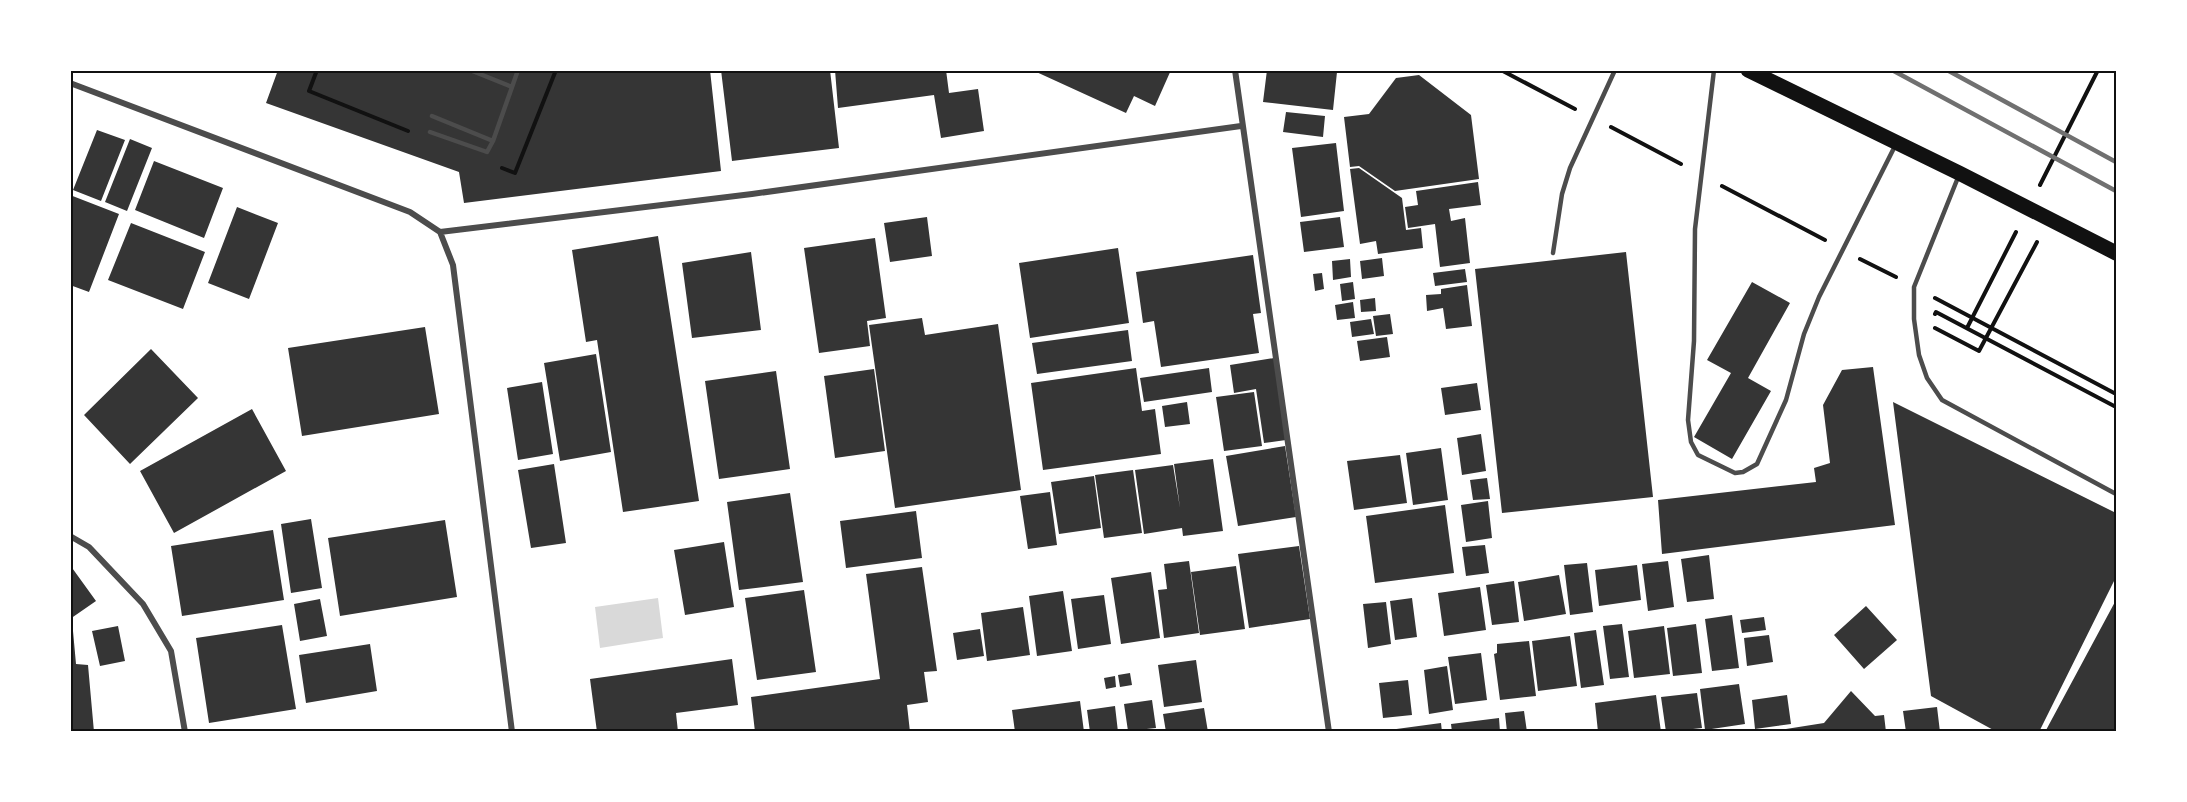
<svg xmlns="http://www.w3.org/2000/svg" width="2187" height="802" viewBox="0 0 2187 802" font-family="'Noto Sans',sans-serif">
	<style>
		.water { fill: #d9d9d9 }
		.building { fill: #353535 }
		.lines { fill: none; stroke-linecap: round; stroke-linejoin: round }
		.path { stroke: #111; stroke-width: 4 }
		.service { stroke: #4c4c4c; stroke-width: 4.5 }
		.minor { stroke: #4c4c4c; stroke-width: 6 }
		.primary { stroke: #111; stroke-width: 15 }
		.rail { stroke: #707070; stroke-width: 4.5 }
		.neatline { fill: none; stroke: #111; stroke-width: 2 }
	</style>
	<rect width="100%" height="100%" fill="#fff"/>
	<path class="water" d="M658 598 663 638 600 648 595 607Z"/>
	<path class="building" d="M278 70H710L721 171 464 203 459 172 266 103Z
		M721 70H830L839 148 732 161Z
		M835 70H946L949 93 978 89 984 131 941 138 934 95 838 108Z
		M1032 70H1171L1155 106 1134 96 1126 113Z
		M1267 70 1337 72 1333 110 1263 102Z
		M1419 75 1471 115 1479 179 1395 191 1359 166 1350 167 1344 117 1369 114 1396 78Z
		M1286 112 1325 116 1323 137 1283 132Z
		M97 130 125 140 101 201 73 190Z
		M130 139 152 148 127 211 105 202Z
		M1336 143 1344 211 1301 217 1292 148Z
		M154 161 223 188 204 238 135 210Z
		M1359 168 1402 198 1406 230 1421 228 1423 248 1378 254 1376 241 1360 244 1350 169Z
		M1478 182 1481 205 1449 209 1451 221 1465 218 1470 263 1440 267 1435 224 1408 228 1405 207 1418 205 1416 191Z
		M70 195 119 214 89 292 70 285Z
		M237 207 278 223 249 299 208 283Z
		M927 217 932 256 890 262 884 223Z
		M1340 217 1344 247 1304 252 1300 222Z
		M131 223 205 252 183 309 108 280Z
		M658 236 699 501 623 512 597 340 586 342 572 250Z
		M875 238 886 318 867 321 870 346 819 353 804 248Z
		M1118 248 1129 323 1030 338 1019 263Z
		M751 252 761 330 692 338 682 263Z
		M1626 252 1653 497 1502 513 1475 269Z
		M1253 255 1261 313 1253 314 1259 353 1161 367 1154 321 1143 323 1136 272Z
		M1382 258 1384 276 1362 279 1360 261Z
		M1350 259 1351 277 1333 280 1332 261Z
		M1465 269 1467 282 1435 286 1433 273Z
		M1322 273 1324 289 1315 291 1313 274Z
		M1353 282 1355 299 1342 301 1340 284Z
		M1752 282 1790 303 1748 378 1771 391 1732 459 1694 437 1731 373 1707 360Z
		M1467 285 1472 326 1446 329 1443 308 1427 311 1426 295 1441 294V289Z
		M1375 298 1376 311 1361 312 1360 300Z
		M1353 302 1355 318 1337 320 1335 305Z
		M1390 314 1393 334 1376 336 1373 316Z
		M922 318 925 335 998 324 1021 490 895 508 869 325Z
		M1371 319 1374 334 1352 337 1350 322Z
		M425 327 439 414 302 436 288 348Z
		M1128 330 1132 361 1037 374 1032 343Z
		M1387 337 1390 357 1360 361 1357 341Z
		M151 349 198 398 130 464 84 415Z
		M596 354 611 452 560 461 544 363Z
		M1274 358 1286 440 1264 443 1256 389 1234 393 1230 365Z
		M1873 367 1895 525 1662 554 1658 500 1816 482 1814 468 1830 463 1823 405 1842 370Z
		M1136 368 1142 411 1155 409 1161 454 1043 470 1031 383Z
		M1209 368 1212 392 1144 402 1140 378Z
		M874 369 885 451 835 458 824 376Z
		M776 371 790 469 719 479 705 381Z
		M542 382 553 454 518 460 507 388Z
		M1477 383 1481 410 1445 415 1441 388Z
		M1254 392 1262 446 1224 451 1216 397Z
		M1187 402 1190 424 1165 427 1162 406Z
		M1893 402 2116 513V577L2039 732H1997L1931 696Z
		M252 409 286 471 174 533 140 471Z
		M1481 434 1486 471 1462 475 1457 438Z
		M1285 446 1296 517 1238 526 1226 456Z
		M1441 448 1448 500 1413 505 1406 453Z
		M1400 455 1407 503 1354 510 1347 461Z
		M1213 459 1223 531 1183 536 1182 528 1144 534 1135 470 1173 465 1180 508 1174 464Z
		M554 464 566 543 531 548 518 470Z
		M1133 470 1142 533 1104 538 1095 475Z
		M1094 476 1101 528 1059 534 1051 482Z
		M1487 478 1490 499 1473 500 1470 480Z
		M1050 492 1057 545 1028 549 1020 496Z
		M790 493 803 582 739 590 727 502Z
		M1488 501 1492 538 1466 542 1461 505Z
		M1445 505 1454 573 1375 583 1366 516Z
		M916 511 922 558 846 568 840 521Z
		M311 519 322 588 291 593 281 524Z
		M445 520 457 597 340 616 328 538Z
		M273 530 284 600 182 616 171 546Z
		M724 542 734 607 685 615 674 550Z
		M1485 545 1489 573 1466 576 1462 547Z
		M1299 546 1310 619 1249 628 1238 554Z
		M1709 555 1714 599 1687 602 1681 559Z
		M1189 561 1199 633 1164 638 1158 590 1167 589 1164 564Z
		M1668 561 1674 607 1648 611 1642 564Z
		M1587 563 1593 612 1570 615 1564 565Z
		M70 565 96 601 70 619Z
		M1637 565 1641 600 1599 606 1595 570Z
		M1236 566 1245 629 1200 635 1191 572Z
		M922 567 937 671 924 672 928 702 907 705 910 732H755L751 697 880 679 866 574Z
		M1151 572 1160 638 1121 644 1111 578Z
		M1559 575 1566 614 1524 621 1518 582Z
		M1514 581 1519 622 1492 625 1486 585Z
		M1480 587 1486 630 1444 636 1438 593Z
		M804 590 816 672 757 680 745 598Z
		M1063 591 1072 651 1037 656 1029 596Z
		M1104 595 1111 644 1078 649 1071 599Z
		M1412 598 1417 637 1395 640 1390 601Z
		M320 599 327 636 300 641 294 604Z
		M2116 600V732H2045Z
		M1386 602 1391 644 1368 648 1363 604Z
		M1866 606 1897 640 1864 669 1834 635Z
		M1023 607 1030 655 987 661 981 613Z
		M1732 615 1739 668 1712 671 1705 619Z
		M1764 617 1766 630 1742 633 1740 620Z
		M1622 624 1629 677 1610 679 1603 626Z
		M1696 624 1702 673 1673 676 1667 628Z
		M282 625 296 709 209 723 196 638Z
		M118 626 125 661 100 666 92 631Z
		M1664 626 1670 674 1634 678 1628 631Z
		M980 629 984 656 957 660 953 633Z
		M1596 630 1604 685 1581 688 1574 633Z
		M70 631H73L76 664 88 665 94 732H70Z
		M1769 635 1773 662 1747 666 1744 638Z
		M1570 636 1577 686 1538 691 1532 641Z
		M1529 641 1536 696 1500 700 1494 654 1497 653V644Z
		M370 644 377 691 306 703 299 655Z
		M1481 653 1487 700 1455 704 1448 657Z
		M732 659 738 705 676 713 678 732H597L590 679Z
		M1196 660 1202 702 1164 707 1158 665Z
		M1447 666 1453 710 1429 714 1424 670Z
		M1130 673 1132 685 1120 687 1118 675Z
		M1115 676 1116 687 1106 689 1104 678Z
		M1408 680 1412 715 1383 718 1379 683Z
		M1739 684 1745 724 1705 730 1700 689Z
		M1851 691 1875 716 1884 715 1886 732H1767L1824 723Z
		M1697 693 1702 728 1666 732 1661 697Z
		M1656 695 1661 732H1598L1595 703Z
		M1787 695 1791 724 1755 729 1752 700Z
		M1152 700 1156 728 1128 731 1124 704Z
		M1080 701 1084 732H1015L1012 710Z
		M1115 706 1118 732H1090L1087 710Z
		M1937 707 1940 732H1906L1903 711Z
		M1204 708 1208 732H1166L1163 714Z
		M1524 711 1527 732H1507L1505 713Z
		M1499 718 1500 732H1452L1451 724Z
		M1441 723 1442 732H1389V730Z"/>
	<g class="lines">
		<path class="path" d="M317 70 309 91 408 131
			M1501 70 1575 109
			M1611 127 1681 164
			M502 168 515 173 556 70
			M2040 185 2098 70
			M1722 186 1825 240
			M1860 259 1896 277
			M1935 298 2116 394
			M1935 314 1936 312 2116 407
			M1935 328 1979 351 2037 242
			M1967 328 2016 232"/>
		<path class="service" d="M470 70 512 87
			M1714 70 1695 229 1694 341 1688 420 1691 442 1698 455 1735 473 1743 472 1757 464 1786 400 1804 334 1819 297 1895 146
			M432 116 493 141
			M430 132 487 152 493 141 518 70
			M1959 175 1914 287V319L1919 355 1927 378 1942 400 2116 494
			M1553 253 1562 194 1570 168 1615 70"/>
		<path class="minor" d="M1235 70 1329 732
			M70 83 410 212 440 232 752 194 1241 126
			M440 232 453 265 512 732
			M70 536 89 547 143 604 171 651 185 732"/>
		<path class="primary" d="M1748 70 1959 173 2116 253"/>
		<path class="rail" d="M1892 70 2116 191
			M1947 70 2116 162"/>
	</g>
	<rect width="2187" height="802" fill="none" stroke="#ffffff" stroke-width="144"/>
	<rect x="72" y="72" width="2043" height="658" class="neatline"/>
</svg>
